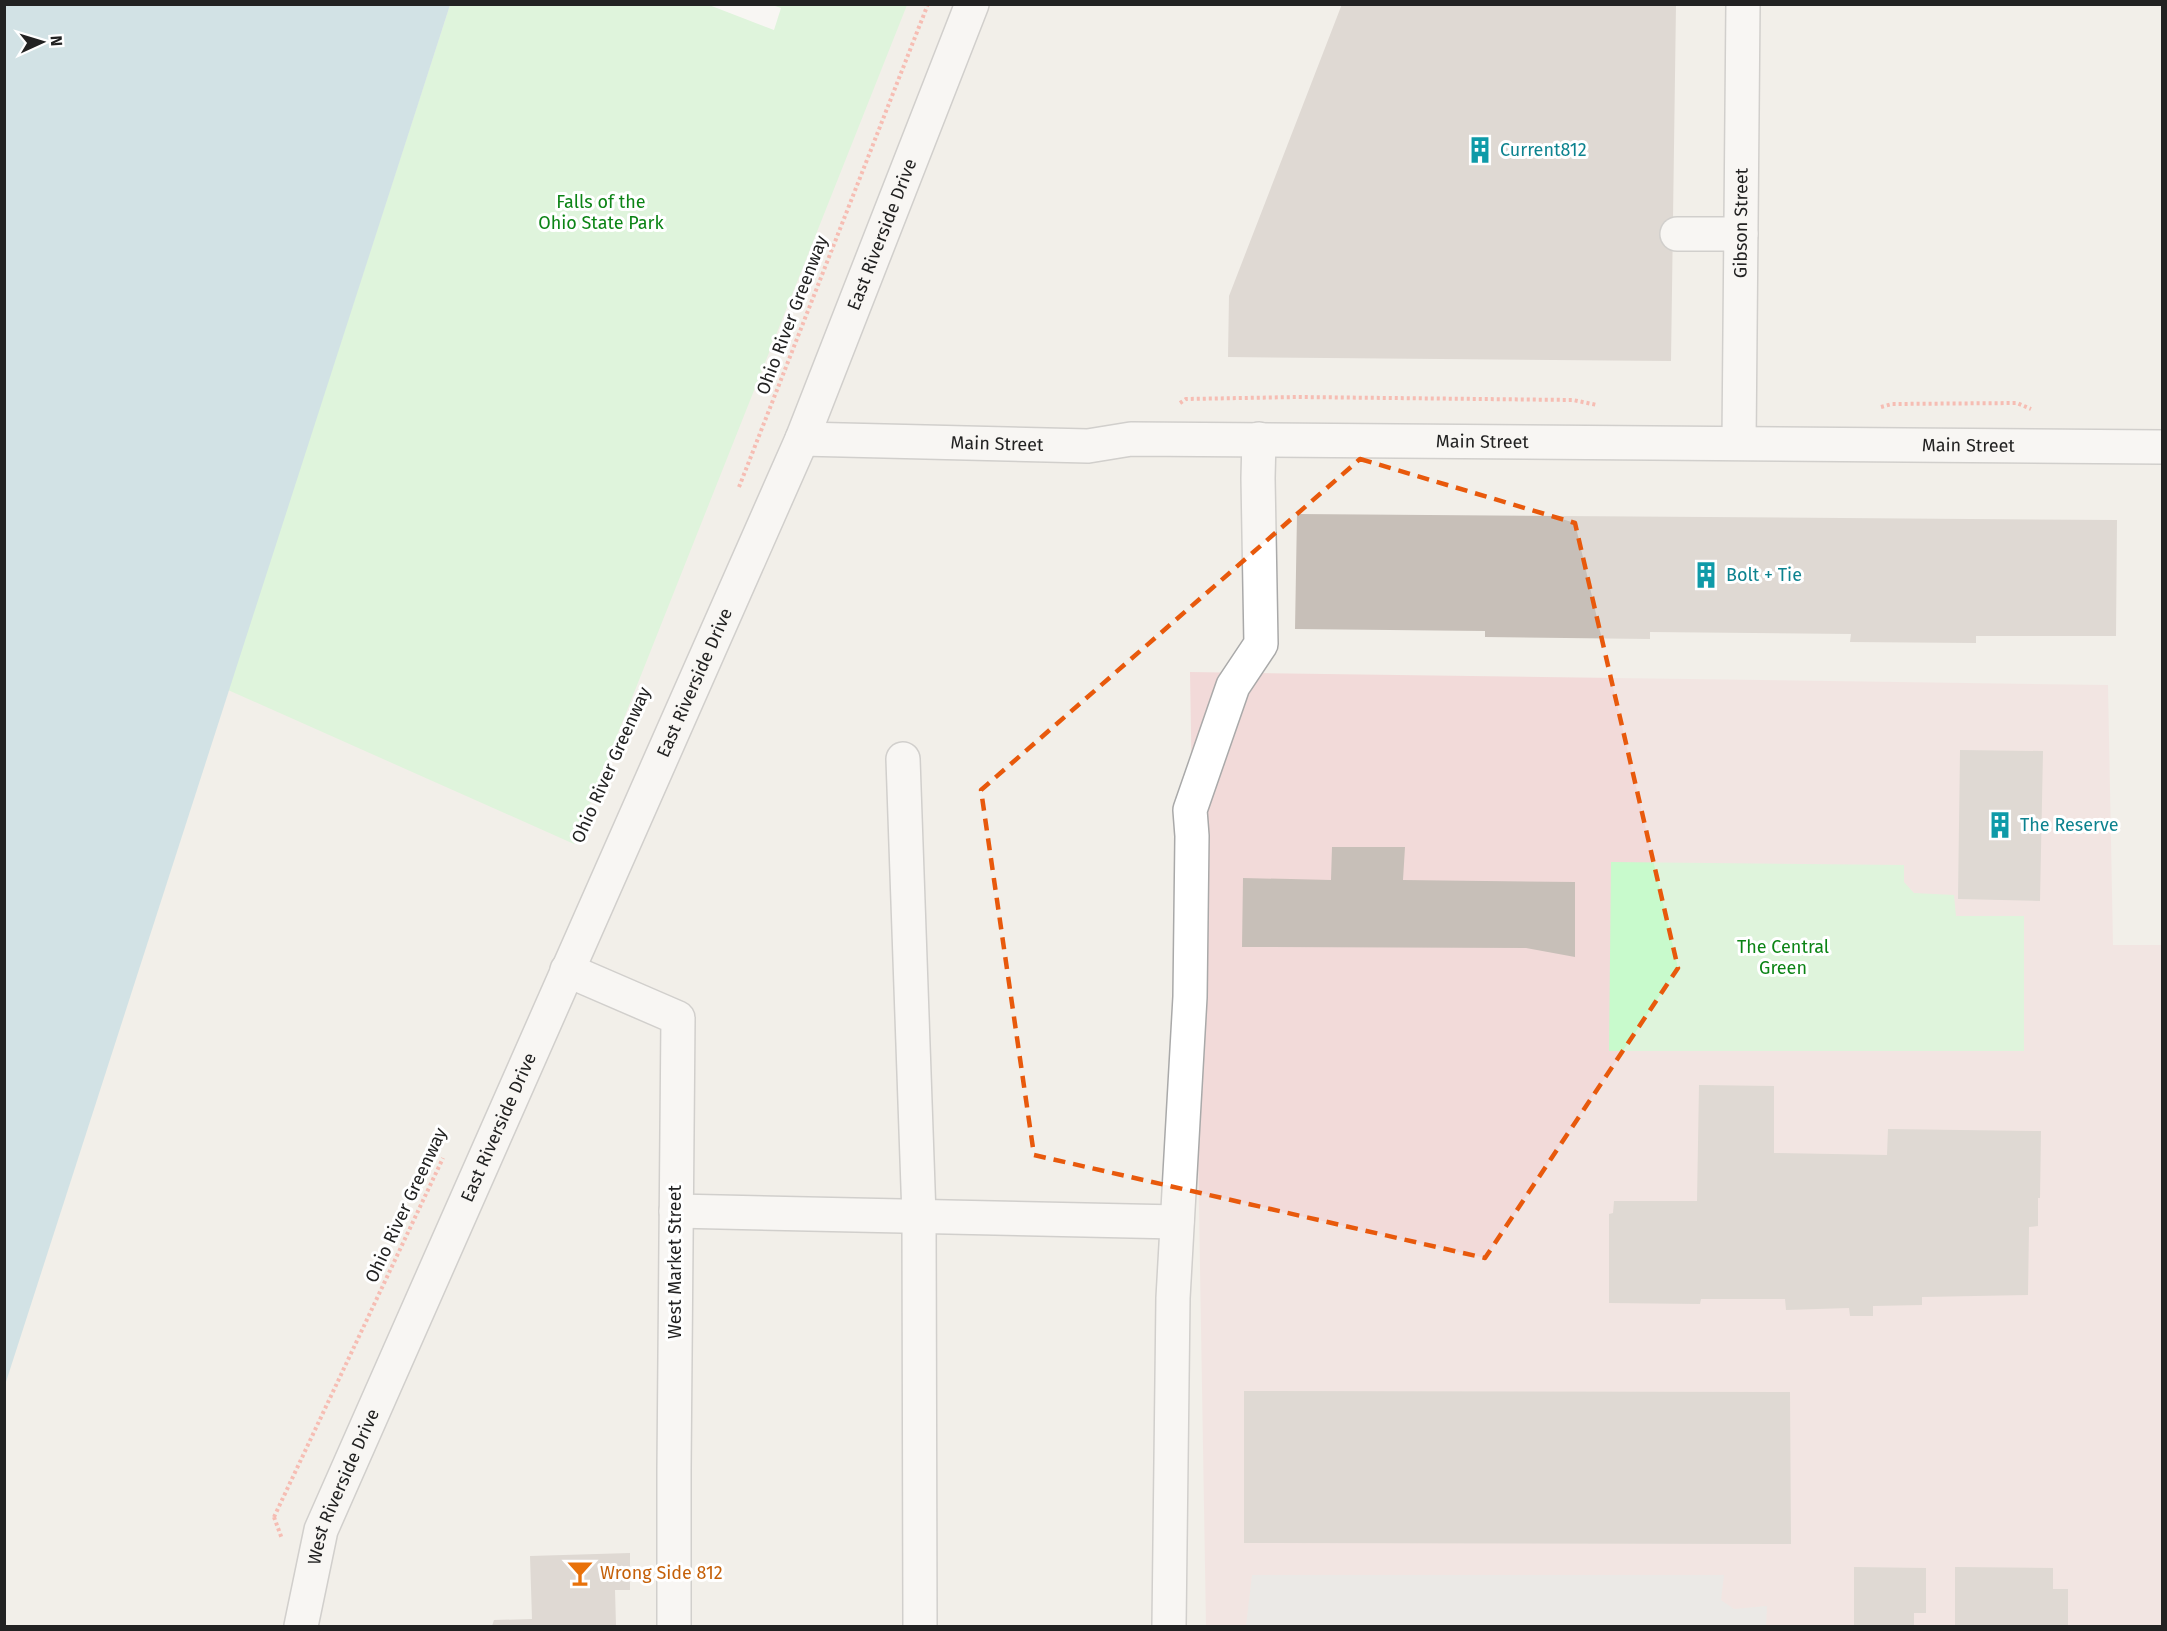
<svg xmlns="http://www.w3.org/2000/svg" width="2167" height="1631" viewBox="0 0 2167 1631" font-family="'Fira Sans',sans-serif">
	<style>
		.commercial { fill: #f2dad9 }
		.park { fill: #c8facc }
		.parking { fill: #e2e2e2 }
		.water { fill: #aad3df }
		.pier { fill: #fff }
		.building { fill: #c7bfb8 }
		.lines { fill: none; stroke-linecap: round; stroke-linejoin: round }
		.minor-casing { stroke: #a9a9a9; stroke-width: 36 }
		.path { stroke: #fa8072; stroke-width: 4; stroke-dasharray: 3 3; stroke-linecap: butt }
		.minor { stroke: #fff; stroke-width: 33 }
		.marked { fill: none; stroke: #e8590c; stroke-width: 4.5; stroke-dasharray: 12 8; stroke-linejoin: round }
		.labels { text-anchor: middle; dominant-baseline: central; stroke-width: 6; stroke-linejoin: round; paint-order: stroke }
		.culture-label { font-size: 18px; fill: #0d838f; stroke: #fff; text-anchor: start }
		.park-label { font-size: 18px; fill: #0c8416; stroke: #fff }
		.street-label { font-size: 18px; fill: #222; stroke: #fff }
		.food-label { font-size: 18px; fill: #c56008; stroke: #fff; text-anchor: start }
	</style>
	<rect width="100%" height="100%" fill="#f2efe9"/>
	<path class="commercial" d="M1190 672 2108 685 2113 945H2162V1626H1206Z"/>
	<path class="park" d="M450 5H907L574 844 228 690Z
		M1611 862 1904 865V882L1914 893 1954 895 1956 916H2024V1051H1609Z"/>
	<path class="parking" d="M1252 1575H1724L1721 1600 1734 1609 1767 1606 1766 1626H1246Z"/>
	<path class="water" d="M5 4 450 5 5 1385 4 5Z"/>
	<path class="pier" d="M709 5H772L781 8 774 30Z"/>
	<path class="building" d="M1342 4H1676L1671 361 1228 357 1229 296Z
		M1297 514 2117 520 2116 636H1976V643L1850 642 1851 634 1650 632V639L1485 637V631L1295 629Z
		M1960 750 2043 751 2040 901 1958 899Z
		M1332 847H1405L1403 880 1575 882V957L1526 948 1242 947 1243 878 1331 880Z
		M1699 1085 1774 1086V1153L1887 1155 1888 1129 2041 1131 2040 1198H2038V1226L2029 1227 2028 1295 1922 1297V1305L1873 1306V1316H1850L1849 1308 1786 1310 1785 1299H1701L1700 1304 1609 1303V1214L1613 1213 1614 1201H1697Z
		M1244 1391 1790 1392 1791 1544 1244 1543Z
		M630 1553V1590H615L616 1626H492L494 1620 532 1619 530 1556Z
		M1854 1567 1926 1568V1613H1914V1626H1854Z
		M1955 1567 2053 1568V1589H2068V1626H1955Z"/>
	<g class="lines">
		<defs>
			<g id="minor">
				<path d="M1677 234H1741"/>
				<path id="s1" d="M802 439 1088 446 1131 439 2162 447"/>
				<path id="s2" d="M1739 442 1743 4"/>
				<path d="M903 759 919 1216 920 1626"/>
				<path d="M567 970 678 1018 674 1469V1626"/>
				<path d="M676 1211 1177 1222"/>
				<path id="s3" d="M301 1626 321 1530 802 439 972 4"/>
				<path d="M1169 1626 1173 1298 1190 997 1192 836 1190 810 1233 686 1261 644 1258 478 1259 439"/>
			</g>
		</defs>
		<use href="#minor" class="minor-casing"/>
		<path class="path" d="M1180 403 1186 399 1298 397 1573 400 1597 405
			M1881 407 1892 404 2017 403 2031 409
			M739 487 928 4
			M274 1517 443 1158
			M274 1517 282 1539"/>
		<use href="#minor" class="minor"/>
	</g>
	<path d="M0 0H2167V1631H0ZM1360 459 1575 523 1678 968 1485 1258 1034 1155 981 790Z" fill="#f2efe9" fill-opacity=".55" fill-rule="evenodd"/>
	<path class="marked" d="M1360 459 1575 523 1678 968 1485 1258 1034 1155 981 790Z"/>
	<defs>
		<symbol id="building-bare" viewBox="-9 -9 18 18"><path d="M-4-6H4V6H1V3H-1V6H-4ZM-2.5-4.3h1.7v1.8h-1.7ZM.8-4.3h1.7v1.8H.8ZM-2.5-1h1.7V.8h-1.7ZM.8-1h1.7V.8H.8Z" fill="#0f9aa8" stroke="#fff" stroke-width="2.5" paint-order="stroke"/></symbol>
		<symbol id="bar-bare" viewBox="-9 -9 18 18"><path d="M-6-5H6L.8 .8V4.5H3.5V6h-7V4.5H-.8V.8Z" fill="#e8710a" stroke="#fff" stroke-width="2.5" paint-order="stroke"/></symbol>
	</defs>
	<g fill-rule="evenodd">
		<use href="#building-bare" x="1461" y="131" width="38" height="38"/>
		<use href="#building-bare" x="1687" y="556" width="38" height="38"/>
		<use href="#building-bare" x="1981" y="806" width="38" height="38"/>
		<use href="#bar-bare" x="561" y="1554" width="38" height="38"/>
	</g>
	<g class="labels">
		<g class="culture-label">
			<text x="1500" y="150">Current812</text>
			<text x="1726" y="575">Bolt + Tie</text>
			<text x="2020" y="825">The Reserve</text>
		</g>
		<g class="park-label">
			<text x="601" y="202">Falls of the<tspan x="601" dy="21">Ohio State Park</tspan></text>
			<text x="1783" y="947">The Central<tspan x="1783" dy="21">Green</tspan></text>
		</g>
		<g class="street-label">
			<text stroke="none"><textPath href="#s2" startOffset="219">Gibson Street</textPath></text>
			<text stroke="none"><textPath href="#s3" startOffset="1510">East Riverside Drive</textPath></text>
			<text transform="translate(792 315) rotate(-69)">Ohio River Greenway</text>
			<text stroke="none"><textPath href="#s1" startOffset="681">Main Street</textPath></text>
			<text stroke="none"><textPath href="#s1" startOffset="195">Main Street</textPath></text>
			<text stroke="none"><textPath href="#s1" startOffset="1167">Main Street</textPath></text>
			<text stroke="none"><textPath href="#s3" startOffset="1024">East Riverside Drive</textPath></text>
			<text transform="translate(611 765) rotate(-66)">Ohio River Greenway</text>
			<text stroke="none"><textPath href="#s3" startOffset="538">East Riverside Drive</textPath></text>
			<text transform="translate(406 1205) rotate(-65)">Ohio River Greenway</text>
			<text transform="translate(675 1262) rotate(-90)">West Market Street</text>
			<text stroke="none"><textPath href="#s3" startOffset="146">West Riverside Drive</textPath></text>
		</g>
		<g class="food-label">
			<text x="600" y="1573">Wrong Side 812</text>
		</g>
	</g>
	<rect width="2167" height="1631" fill="none" stroke="#222222" stroke-width="12"/>
	<g transform="translate(42 42) rotate(86)" stroke="#ffffff" stroke-width="4.5" paint-order="stroke">
	<path d="M0-4.5L10 22L0 15L-10 22Z" fill="#222222"/>
	<text y="-9" font-size="16" font-weight="bold" text-anchor="middle" fill="#222222">N</text>
	</g>
</svg>
